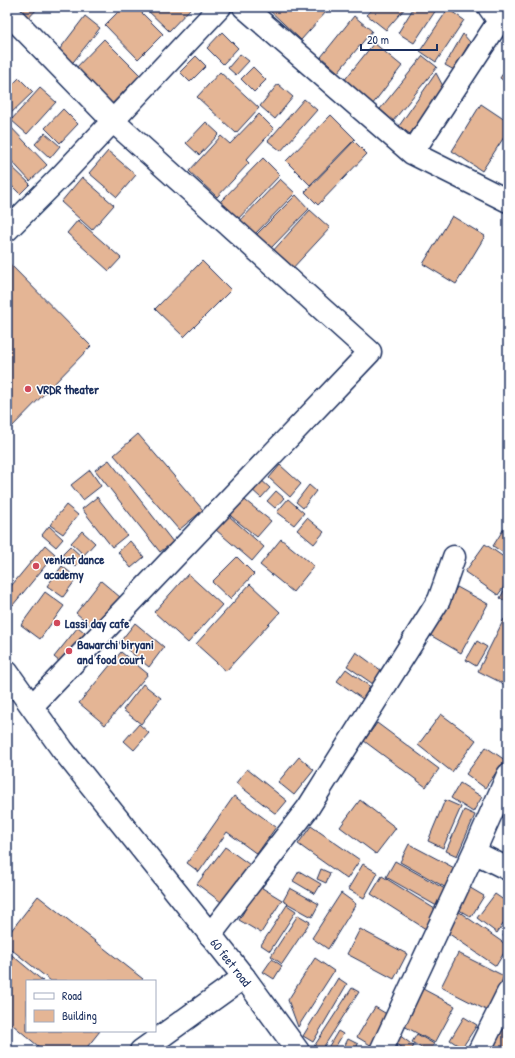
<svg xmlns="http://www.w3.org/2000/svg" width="515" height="1058" viewBox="0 0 515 1058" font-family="'Patrick Hand',sans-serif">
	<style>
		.building { fill: #e4b595; stroke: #1b2f5e }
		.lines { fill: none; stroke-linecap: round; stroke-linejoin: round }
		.minor-casing { stroke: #1b2f5e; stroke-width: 25 }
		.tertiary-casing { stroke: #1b2f5e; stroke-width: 25 }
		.secondary-casing { stroke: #1b2f5e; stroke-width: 25 }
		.minor { stroke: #fff; stroke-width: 22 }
		.tertiary { stroke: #fff; stroke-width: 22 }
		.secondary { stroke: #fff; stroke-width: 22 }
		.poi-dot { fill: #d1495b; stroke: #fff; stroke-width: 1.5 }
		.labels { text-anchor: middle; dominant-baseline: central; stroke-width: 3; stroke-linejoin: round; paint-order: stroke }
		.poi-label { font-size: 13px; font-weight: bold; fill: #1b2f5e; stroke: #fff; text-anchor: start }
		.street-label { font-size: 13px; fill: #1b2f5e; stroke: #fff }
	</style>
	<rect width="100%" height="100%" fill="#fff"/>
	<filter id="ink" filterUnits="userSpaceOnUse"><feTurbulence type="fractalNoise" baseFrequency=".025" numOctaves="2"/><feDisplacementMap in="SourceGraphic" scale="8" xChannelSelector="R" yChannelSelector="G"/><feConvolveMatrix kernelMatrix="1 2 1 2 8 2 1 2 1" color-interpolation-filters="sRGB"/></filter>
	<g filter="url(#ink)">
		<path class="building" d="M7 7H39L24 23Z
			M123 7H136L163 34 138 59 105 25Z
			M144 7H192L169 31Z
			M266 7H323L327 11 301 40Z
			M374 7H406L386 30 367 15Z
			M414 7H438L414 43 398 33Z
			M448 9 464 20 436 62 420 51Z
			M85 16 100 28 70 66 56 54Z
			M354 16 372 31 338 72 321 57Z
			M222 32 238 48 223 64 207 48Z
			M463 34 470 42 454 70 445 65Z
			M104 39 140 75 105 111 69 75Z
			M374 43 402 66 372 105 343 82Z
			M240 54 249 61 236 75 228 68Z
			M196 56 206 66 190 82 180 72Z
			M423 56 437 67 393 121 380 109Z
			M508 66V84L500 78Z
			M253 67 266 80 254 92 241 79Z
			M220 72 259 108 236 133 197 97Z
			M436 73 444 88 410 134 399 126Z
			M19 78 33 92 7 117V86L9 88Z
			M278 84 293 97 275 119 260 106Z
			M40 88 56 102 27 134 11 120Z
			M304 99 317 110 281 151 268 141Z
			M481 104 508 122V131L482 171 452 151Z
			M63 109 78 124 60 143 45 128Z
			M259 114 274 129 246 160 249 163 217 197 189 171 221 136 230 144Z
			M331 115 355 139 310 185 286 161Z
			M206 122 219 134 199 155 186 143Z
			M7 123 47 165 30 181 7 156Z
			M45 133 60 146 50 158 35 144Z
			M354 141 367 154 318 205 305 192Z
			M108 151 136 175 117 197 89 173Z
			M263 158 280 175 236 221 218 204Z
			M7 162 30 184 20 194 7 181Z
			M82 177 114 205 92 230 61 202Z
			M280 179 295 193 252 237 238 223Z
			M296 195 309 209 270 249 256 235Z
			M310 210 330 228 290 271 271 253Z
			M452 216 485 236 456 284 423 264Z
			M78 220 121 258 109 271 67 233Z
			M7 261 91 346 7 432Z
			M202 261 231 290 184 337 155 309Z
			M138 434 203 510 179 530 114 455Z
			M109 460 173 542 160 552 95 470Z
			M280 465 301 484 290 497 269 478Z
			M90 470 101 486 83 500 71 485Z
			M259 478 270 488 261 498 250 488Z
			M309 485 316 491 303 508 296 502Z
			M276 491 284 498 275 508 267 501Z
			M97 497 127 535 112 547 82 509Z
			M241 497 271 521 257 537 227 513Z
			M288 499 304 513 294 525 277 512Z
			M66 505 78 515 63 534 50 525Z
			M229 516 264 547 252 561 216 530Z
			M307 518 324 532 314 544 297 530Z
			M508 522V556L493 546Z
			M49 526 63 539 56 547 42 535Z
			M82 531 95 543 84 555 71 543Z
			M281 539 314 566 293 592 260 565Z
			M130 541 144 557 131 568 118 552Z
			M485 544 508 560V581L498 595 465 572Z
			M45 545 55 554 13 605 7 600V591Z
			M70 546 83 558 75 567 62 554Z
			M237 557 254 574 230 599 212 582Z
			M62 566 77 578 63 597 47 586Z
			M188 574 222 605 188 643 154 612Z
			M101 581 120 597 95 629 76 613Z
			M250 584 280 612 226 671 196 644Z
			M457 587 488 604 461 653 430 635Z
			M506 587 508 588V603L500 598Z
			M45 592 64 606 40 639 21 625Z
			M504 619 508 621V686L478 671Z
			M135 623 164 647 149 667 119 643Z
			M78 627 90 637 66 667 54 657Z
			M477 641 487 647 476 666 466 660Z
			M121 652 148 674 105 725 79 703Z
			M356 652 382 671 373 684 347 666Z
			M346 669 372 688 364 700 337 681Z
			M143 684 161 698 141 724 123 710Z
			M441 714 476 740 452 772 418 745Z
			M377 723 439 769 426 787 364 741Z
			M139 724 149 733 134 750 124 741Z
			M486 747 505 760 485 788 466 774Z
			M299 757 314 770 294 795 278 782Z
			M247 769 287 801 276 814 236 783Z
			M460 783 482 797 473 812 451 798Z
			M234 796 276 827 257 854 227 832 199 872 187 863Z
			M360 800 396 828 376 854 340 827Z
			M445 800 461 807 443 848 428 841Z
			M464 810 475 815 457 856 446 851Z
			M311 826 360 860 347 879 298 844Z
			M409 844 460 871 450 890 400 862Z
			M225 847 253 867 225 905 197 884Z
			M395 861 452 893 442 909 386 877Z
			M363 864 378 873 364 898 348 889Z
			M321 869 330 873 326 883 317 879Z
			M299 871 321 884 315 894 293 881Z
			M382 876 443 914 432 933 371 894Z
			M259 886 282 900 261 933 239 920Z
			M467 886 484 896 471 917 454 907Z
			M290 888 319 904 312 917 283 901Z
			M341 893 356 904 328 949 312 938Z
			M495 894 508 903V917L497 933 477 918Z
			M38 896 143 979 141 981H51L7 946V936Z
			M287 905 296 911 270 951 261 945Z
			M458 911 508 946 496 966 445 931Z
			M298 915 310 922 282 964 271 956Z
			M508 928V939L503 936Z
			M360 929 407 954 394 979 347 954Z
			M7 951 43 981H27V1031H100L84 1051H44L7 1020Z
			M458 953 504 976 488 1011 441 987Z
			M315 958 334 971 298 1027 288 1000Z
			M272 959 282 966 274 979 263 972Z
			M338 978 347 984 313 1042 303 1036Z
			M352 988 359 992 321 1051H319L313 1048Z
			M423 989 455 1006 435 1043 404 1026Z
			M375 1007 395 1019 377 1049 357 1037Z
			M464 1017 477 1025 462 1048 450 1040Z
			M504 1027 508 1029V1051H492Z
			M338 1031 343 1034 333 1051H326Z
			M395 1032 414 1046 410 1051H407L390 1039Z
			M417 1034 434 1044 430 1051H426L412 1042Z
			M348 1039 358 1044 355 1051H342Z"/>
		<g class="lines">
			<defs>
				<path id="minor" d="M244 7 412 153 508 201
					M7 12 113 121 370 352 32 706
					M412 153 499 21 489 7
					M7 230 62 175 220 7
					M474 852 508 869
					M210 935 308 808 439 600 454 557
					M381 1051 474 852 508 775
					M479 1051 508 993"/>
				<path id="tertiary" d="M141 1051 244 977"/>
				<path id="secondary" d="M7 672 62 749 244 977 298 1051"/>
			</defs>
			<use href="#minor" class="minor-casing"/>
			<use href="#tertiary" class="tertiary-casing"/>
			<use href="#secondary" class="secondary-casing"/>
			<use href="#minor" class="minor"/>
			<use href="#tertiary" class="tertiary"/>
			<use href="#secondary" class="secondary"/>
		</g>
	</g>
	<g class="poi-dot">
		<circle cx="28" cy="389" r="4"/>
		<circle cx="36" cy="566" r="4"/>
		<circle cx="57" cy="623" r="4"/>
		<circle cx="69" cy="651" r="4"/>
	</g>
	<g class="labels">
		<g class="poi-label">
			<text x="36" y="389">VRDR theater</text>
			<text x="44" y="559">venkat dance<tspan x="44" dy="15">academy</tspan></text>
			<text x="65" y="623">Lassi day cafe</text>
			<text x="77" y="644">Bawarchi biryani<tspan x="77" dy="15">and food court</tspan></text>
		</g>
		<g class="street-label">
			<text transform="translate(231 962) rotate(52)">60 feet road</text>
		</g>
	</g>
	<rect width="515" height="1058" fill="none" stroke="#fff" stroke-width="24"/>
	<rect x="12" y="12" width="491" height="1034" fill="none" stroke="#1b2f5e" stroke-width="1.5" filter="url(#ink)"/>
	<rect x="26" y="980" width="130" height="52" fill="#ffffff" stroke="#a4acbf"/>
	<rect x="34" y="993" width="20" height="6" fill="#ffffff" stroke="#a4acbf"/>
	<text x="62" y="1000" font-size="12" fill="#1b2f5e">Road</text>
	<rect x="34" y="1010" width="20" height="12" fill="#e4b595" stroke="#a4acbf"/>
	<text x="62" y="1020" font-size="12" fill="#1b2f5e">Building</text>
	<path d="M361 44v6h76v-6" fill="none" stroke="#1b2f5e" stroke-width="2"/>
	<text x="367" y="44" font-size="12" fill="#1b2f5e" stroke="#ffffff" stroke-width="3" paint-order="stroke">20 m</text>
</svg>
